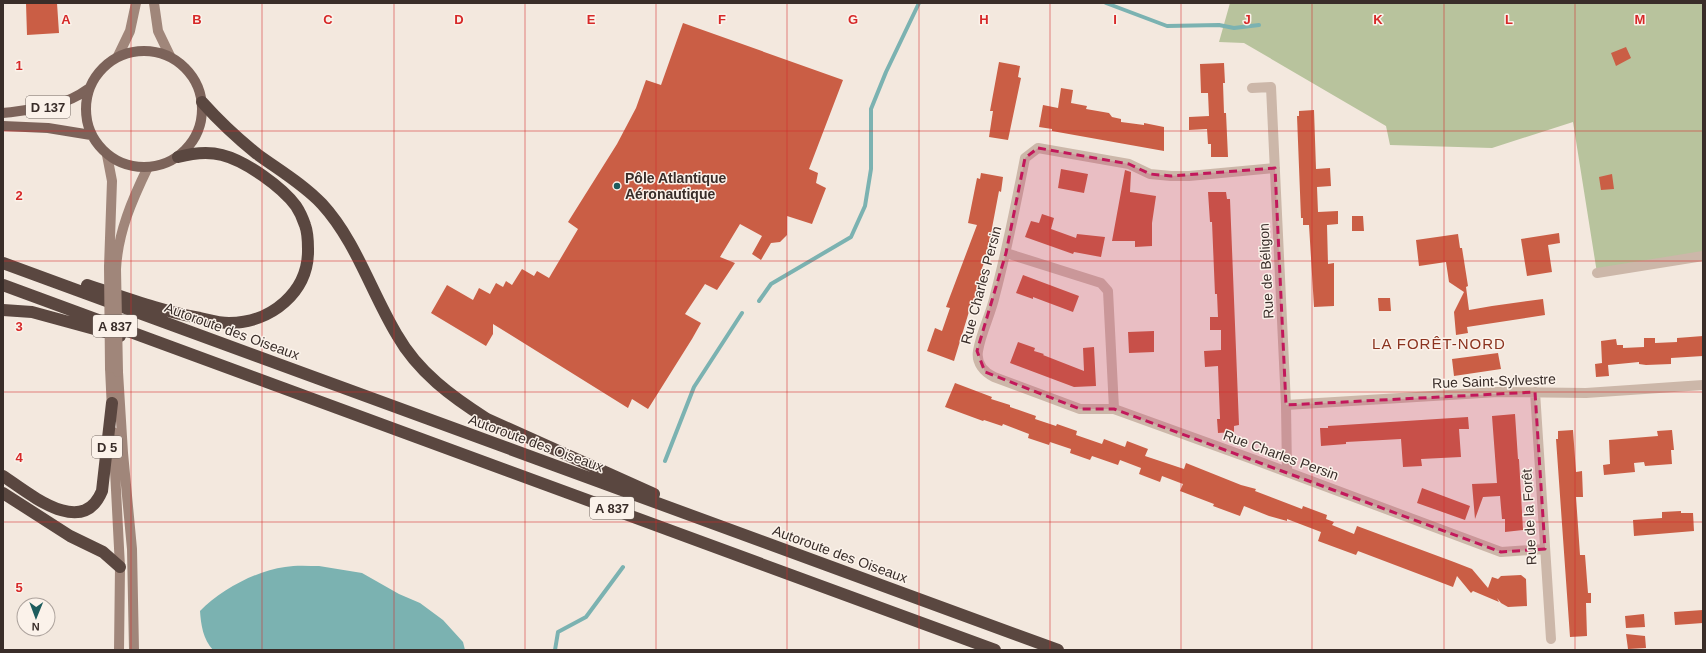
<svg xmlns="http://www.w3.org/2000/svg" width="1706" height="653" viewBox="0 0 1706 653" font-family="Helvetica,sans-serif">
	<style>
		.green { fill: #b8c39d }
		.water { fill: #7bb2b1 }
		.lines { fill: none; stroke-linecap: round; stroke-linejoin: round }
		.stream { stroke: #7bb2b1; stroke-width: 4 }
		.building { fill: #ca5e45 }
		.street { stroke: #ccb7a9; stroke-width: 10 }
		.secondary { stroke: #a0867a; stroke-width: 10 }
		.primary { stroke: #7c635a; stroke-width: 10 }
		.highway { stroke: #5a4740; stroke-width: 12 }
		.secondary-bridge { stroke: #a0867a; stroke-width: 10 }
		.marked { fill: #c2185b; fill-opacity: 0.2; stroke: #c2185b; stroke-width: 3; stroke-dasharray: 8 5; stroke-linejoin: round }
		.grid { fill: none; stroke: #d62828; stroke-width: 1; stroke-opacity: 0.55 }
		.poi-dot { fill: #1d5c5d; stroke: #fbf2ea; stroke-width: 1.5 }
		.labels { text-anchor: middle; dominant-baseline: central; stroke-width: 3; stroke-linejoin: round; paint-order: stroke }
		.shield { fill: #fbf2ea; stroke: #736863; stroke-width: 1 }
		.shield-label { font-size: 13px; font-weight: bold; fill: #392d29 }
		.poi-label { font-size: 14px; font-weight: bold; fill: #392d29; stroke: #fbf2ea; text-anchor: start }
		.street-label { font-size: 14px; fill: #392d29; stroke: #fbf2ea }
		.neighbourhood-label { font-size: 15px; letter-spacing: 1px; fill: #8b331f; stroke: #fbf2ea }
		.grid-label { font-size: 13px; text-anchor: middle; font-weight: bold; fill: #d62828; stroke: #fbf2ea; stroke-width: 3; stroke-linejoin: round; paint-order: stroke }
	</style>
	<rect width="100%" height="100%" fill="#f3e8de"/>
	<path class="green" d="M1230 3H1686L1703 4V256L1597 273 1573 122 1492 148 1390 145 1386 126 1244 43 1219 42Z"/>
	<path class="water" d="M319 566 362 573 399 594 420 603 443 620 463 642 465 650H213C203 639 201 625 200 611 221 590 255 571 285 567 296 565 308 566 319 566Z"/>
	<g class="lines">
		<path class="stream" d="M1106 3 1167 26 1219 25 1234 28 1259 25
			M759 301 771 284 851 237 865 206 871 169V109L886 72 919 3
			M665 461 694 387 742 313
			M555 650 558 632 586 617 623 567"/>
	</g>
	<path class="building" d="M26 3H57L59 33 27 35Z
		M683 23 843 80 809 169 818 173 816 183 826 188 812 224 787 216V235L780 242 771 243 761 260 752 254 762 236 740 224 720 257 735 263 717 290 705 284 685 314 701 323 692 339 648 409 632 399 628 408 493 324V334L486 346 431 313 447 285 473 300 479 288 490 294 496 283 503 287 506 281 512 285 522 269 534 276 537 271 549 278 578 229 568 222 617 144 636 108 646 80 661 85Z
		M1626 47 1631 58 1616 66 1611 53Z
		M999 62 1020 66 1018 77 1021 78 1008 140 989 137 993 111H990Z
		M1224 63 1225 83H1223L1224 113H1226L1228 157H1211V144H1208L1207 129 1189 130V117L1209 116 1208 93H1201L1200 64Z
		M1061 88 1073 90 1071 103 1087 106 1086 109 1109 113 1112 117 1121 119V122L1144 125V123L1164 127V151L1052 131V129L1039 127 1043 105 1058 108Z
		M1314 110 1316 169 1330 168 1331 186 1317 187 1318 212 1338 211V224L1327 225 1328 264 1334 263V306L1314 307 1309 225H1303V218H1301L1297 116H1299V111Z
		M1061 169 1088 174 1084 193 1058 188Z
		M1125 170 1131 172 1130 192 1156 196 1152 223V246L1135 247V241H1112Z
		M981 173 1003 177 1001 192 999 191 992 228H994L992 243 982 268 986 270 973 305H971L954 361 927 351 935 328 942 331 950 308 946 307 977 225 968 223 977 178 980 179Z
		M1612 174 1614 189 1601 190 1599 177Z
		M1208 192H1226L1227 199H1230L1239 425 1234 426V432L1218 433 1217 419H1220L1218 366 1205 367 1204 351 1221 350V330H1210V317H1218L1217 294H1215L1212 222H1210Z
		M1042 214 1054 218 1051 229 1076 238 1077 234 1105 237 1101 257 1074 252 1073 254 1025 237 1031 221 1039 223Z
		M1352 216H1363L1364 231H1352Z
		M1559 233 1560 243 1548 245 1552 272 1527 276 1521 239Z
		M1458 234 1460 248H1462L1468 286 1466 287 1469 310 1492 306 1543 299 1545 315 1467 327 1468 333 1456 335 1454 312 1464 292 1449 282 1446 262 1419 266 1416 240Z
		M1023 275 1079 296 1073 312 1033 297V299L1016 293Z
		M1378 298H1390L1391 311H1379Z
		M1154 331V352L1129 353 1128 332Z
		M1703 336V356L1671 358V364L1646 365 1639 364V362L1608 365 1609 376 1596 377 1595 364 1602 363 1601 341 1616 339 1617 345H1623V348L1644 347V338H1655V343L1677 342V338Z
		M1018 342 1035 348 1034 351 1044 354 1043 355 1084 371 1083 348 1094 347 1096 386 1074 387 1010 363Z
		M1498 353 1501 369 1454 376 1452 359Z
		M955 383 992 397 991 399 1010 405V407L1036 416 1035 419 1056 426 1057 424 1077 431 1076 435 1102 444 1104 439 1125 447 1127 441 1148 449 1145 456 1184 469 1186 463 1241 485 1256 489 1255 491 1302 509 1303 506 1327 515 1326 519 1334 522 1332 525 1354 534 1357 526 1454 562 1472 569 1488 588 1492 577 1498 579 1501 576 1521 575 1526 579 1527 606 1508 607 1501 603 1497 598 1499 602 1473 591 1471 593 1457 576 1453 587 1358 551 1356 555 1318 541 1321 532 1287 519V521L1269 516 1244 506 1240 516 1213 506 1214 504 1180 491 1183 484 1162 476 1160 482 1139 474 1141 468 1120 460 1118 465 1092 456 1090 460 1070 453 1071 449 1050 442 1049 445 1028 438 1029 434 1003 424 1002 426 984 420 983 421 945 407Z
		M1515 414 1518 459H1519L1523 530 1505 532V519H1502L1500 496 1483 497 1475 519 1472 484 1497 483 1492 416Z
		M1468 417 1469 429H1459L1461 457 1421 459 1422 466 1403 467 1401 439 1346 442V444L1321 446 1320 428H1328V426Z
		M1573 430 1576 472 1582 471 1583 497H1576L1580 555H1585L1588 593H1591V603H1586L1587 636 1570 637 1556 439H1558V431Z
		M1672 430 1674 450H1671L1672 464 1645 466 1644 462 1634 463 1635 472 1604 475 1603 465 1610 464 1609 440 1658 436 1657 431Z
		M1422 488 1470 506 1465 520 1417 503Z
		M1681 511V513H1693L1694 531 1634 536 1633 520 1662 518V512Z
		M1703 610V623L1675 625 1674 612Z
		M1644 614 1645 627 1626 628 1625 616Z
		M1626 634 1645 636 1646 648 1628 649Z"/>
	<g class="lines">
		<path class="street" d="M1252 88 1271 87 1286 405 1287 472
			M1275 168 1189 176H1171L1150 174 1129 164 1038 148 1025 158C1016 204 1007 250 995 295 991 314 981 332 978 351 976 363 984 372 994 377L1080 409H1114L1255 460 1501 552 1545 549
			M1006 253 1101 283 1108 291 1114 409
			M1597 273 1703 256
			M1535 392 1551 639
			M1286 405 1498 392 1586 393 1703 385"/>
		<path class="secondary" d="M154 3 158 31 170 56
			M118 56 130 31 136 3
			M107 155 112 181 109 267
			M116 269C118 232 132 200 148 167
			M110 368 112 410
			M118 372 123 453 132 549 134 650
			M113 432 120 567 119 650"/>
		<path class="primary" d="M86 109a58 58 0 1 1 116 0a58 58 0 1 1-116 0Z
			M3 113C35 109 62 108 88 89
			M3 126 48 128 91 135"/>
		<path class="highway" d="M202 102C219 121 237 138 257 154 279 170 303 184 322 204 356 241 371 292 397 335 418 372 452 397 487 419L654 494
			M3 263 1058 650
			M3 285 995 650
			M87 285C124 297 161 311 200 318 209 320 219 323 229 323 271 323 309 292 308 249 308 241 308 233 305 225 303 219 300 212 296 206 282 187 246 161 222 155 207 151 193 153 178 157
			M3 310 32 312 120 336
			M3 476C29 493 82 539 102 491L112 403
			M3 493 70 536 103 552 120 567"/>
		<path class="secondary-bridge" d="M109 267 110 368
			M116 269 118 372"/>
	</g>
	<path class="marked" d="M1038 148 1129 164 1150 174 1171 176 1275 168 1286 405 1535 392 1545 549 1501 552 1114 409H1080L985 372 977 351 1006 253 1025 158Z"/>
	<path class="grid" d="M131 3V650M262 3V650M394 3V650M525 3V650M656 3V650M787 3V650M919 3V650M1050 3V650M1181 3V650M1312 3V650M1444 3V650M1575 3V650M3 131H1703M3 261H1703M3 392H1703M3 522H1703"/>
	<circle class="poi-dot" cx="617" cy="186" r="4"/>
	<g class="labels">
		<g class="shield">
			<rect x="26" y="96" width="44" height="22" rx="3"/>
			<rect x="93" y="315" width="44" height="22" rx="3"/>
			<rect x="92" y="436" width="30" height="22" rx="3"/>
			<rect x="590" y="497" width="44" height="22" rx="3"/>
		</g>
		<g class="shield-label">
			<text x="48" y="107">D 137</text>
			<text x="115" y="326">A 837</text>
			<text x="107" y="447">D 5</text>
			<text x="612" y="508">A 837</text>
		</g>
		<g class="poi-label">
			<text x="625" y="178">Pôle Atlantique<tspan x="625" dy="16">Aéronautique</tspan></text>
		</g>
		<g class="street-label">
			<text transform="translate(1266 271) rotate(-93)">Rue de Béligon</text>
			<text transform="translate(981 285) rotate(-75)">Rue Charles Persin</text>
			<text transform="translate(232 331) rotate(20)">Autoroute des Oiseaux</text>
			<text transform="translate(1494 381) rotate(-2)">Rue Saint-Sylvestre</text>
			<text transform="translate(536 443) rotate(20)">Autoroute des Oiseaux</text>
			<text transform="translate(1281 455) rotate(20)">Rue Charles Persin</text>
			<text transform="translate(1529 517) rotate(-93)">Rue de la Forêt</text>
			<text transform="translate(840 554) rotate(20)">Autoroute des Oiseaux</text>
		</g>
		<g class="neighbourhood-label">
			<text x="1439" y="343">LA FORÊT-NORD</text>
		</g>
	</g>
	<g class="grid-label">
		<text x="66" y="24">A</text>
		<text x="197" y="24">B</text>
		<text x="328" y="24">C</text>
		<text x="459" y="24">D</text>
		<text x="591" y="24">E</text>
		<text x="722" y="24">F</text>
		<text x="853" y="24">G</text>
		<text x="984" y="24">H</text>
		<text x="1115" y="24">I</text>
		<text x="1247" y="24">J</text>
		<text x="1378" y="24">K</text>
		<text x="1509" y="24">L</text>
		<text x="1640" y="24">M</text>
		<text x="19" y="70">1</text>
		<text x="19" y="200">2</text>
		<text x="19" y="331">3</text>
		<text x="19" y="462">4</text>
		<text x="19" y="592">5</text>
	</g>
	<rect width="1706" height="653" fill="none" stroke="#392d29" stroke-width="8"/>
	<g transform="translate(36 617) rotate(181)"><circle r="19" fill="#fbf2ea" stroke="#ada39d"/>
	<path d="M0-3L7 15L0 10L-7 15Z" fill="#1d5c5d"/>
	<text y="-6" font-size="11" font-weight="bold" text-anchor="middle" fill="#392d29">N</text>
	</g>
</svg>
